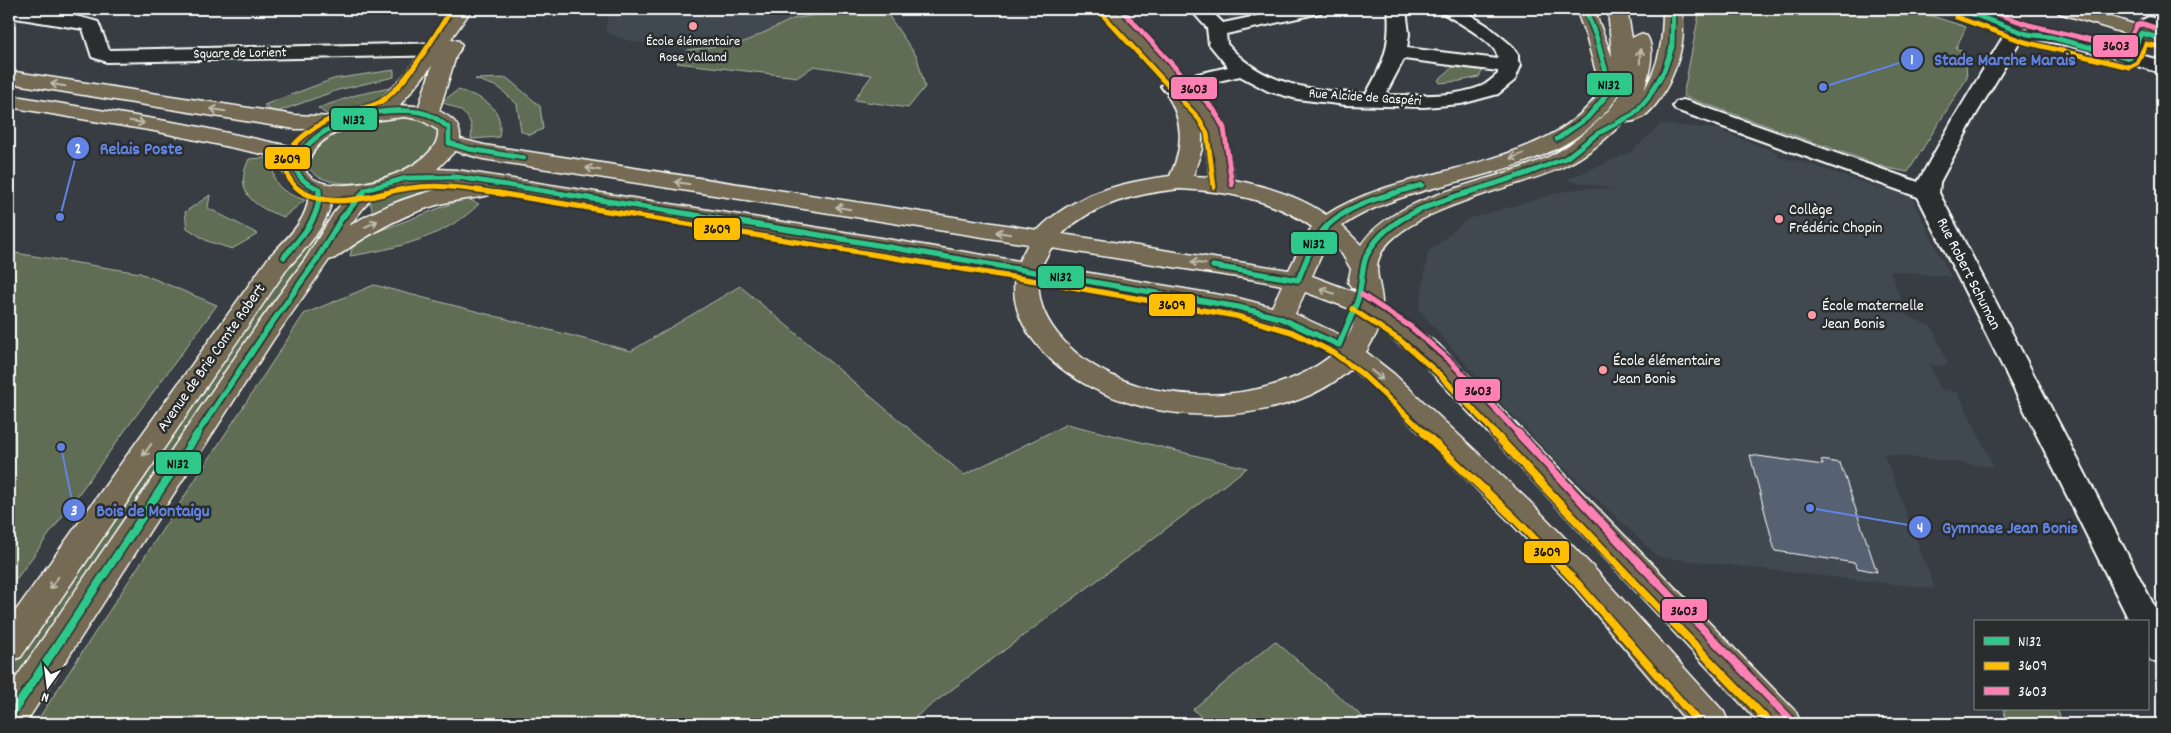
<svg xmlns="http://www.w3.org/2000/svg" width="2171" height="733" font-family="Dekko,sans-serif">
	<rect width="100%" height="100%" fill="#373d42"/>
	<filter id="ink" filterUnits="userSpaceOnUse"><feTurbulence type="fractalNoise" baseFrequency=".02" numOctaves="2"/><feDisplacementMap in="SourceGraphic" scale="10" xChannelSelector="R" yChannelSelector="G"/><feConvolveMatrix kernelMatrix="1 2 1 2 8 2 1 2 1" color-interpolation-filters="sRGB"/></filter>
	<g filter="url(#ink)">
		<path fill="#404850" d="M611,9H847L793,19L744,42L688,50L630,41L605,32L608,15Z
			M1218,9H1282L1230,20Z
			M1661,124L1724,130L1726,133L1777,152L1779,158L1800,161L1877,187L1899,191L1912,198L1951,277L1890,271L1908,316L1932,327L1948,364L1943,366L1930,365L1941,389L1958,392L1994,467L1884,454L1935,589L1658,557L1558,462L1481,382L1419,310L1428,252L1467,219L1565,191L1587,188L1620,190L1566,180L1631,152Z"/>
		<path fill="#616d54" stroke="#b0b6aa" d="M847,9H884L917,57L925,87L908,108L854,100L872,75L814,66L798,77L677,63L688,50L744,42L793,19Z
			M1700,9H1910L1966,27L1956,48L1965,53L1967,78L1908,172L1887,168L1683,96Z
			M1454,66L1483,70L1479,77L1460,81L1440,83L1438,80Z
			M394,70V77L338,90L274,113L264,105L333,79Z
			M507,78L540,106L543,129L530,135L521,131L517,104L498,87L475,79Z
			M390,88L384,101L368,104L330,117L318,108L356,95Z
			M458,90C483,97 505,107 499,137L471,139C475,115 460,109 441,102Z
			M406,115C414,117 426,119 432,123C458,146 405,172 388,178C377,181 365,182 354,183C320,185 285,166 326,138C351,121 378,119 406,115Z
			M277,157C266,183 283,193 305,200L284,217C254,207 233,193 249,159Z
			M423,182L438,192L373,215L370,200Z
			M210,195L208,208L258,234L232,249L207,241L187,228L185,212Z
			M466,198L479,204C446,237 395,249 350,256L355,236L379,231Z
			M334,220L9,704V669L318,221Z
			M9,252L140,273L217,305L9,589Z
			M374,285L631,351L740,286L964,475L1067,424L1247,468L906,724H35L304,314Z
			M1275,641L1371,724H1208L1193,709Z
			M2003,709H2057L2063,724H2008Z"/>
		<path fill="#566272" stroke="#fff" d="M1750,455L1823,465L1821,460L1840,463L1877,572L1857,568L1855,563L1775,551Z"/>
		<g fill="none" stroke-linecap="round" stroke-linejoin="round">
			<g stroke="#fff" stroke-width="4">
				<path id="minor" d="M9,9C38,9 69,13 98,22L109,50L450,43L457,45L460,49L457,53L450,55L107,62L92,57L83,29L9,17Z
					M1190,9H1209L1223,23L1290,9H1323L1320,13L1226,34L1227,44C1263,86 1313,91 1366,94C1384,63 1391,45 1388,9H1406L1409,34L1407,48L1498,59C1499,43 1455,21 1443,13L1440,9H1461L1488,26L1511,45L1518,55V61L1521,65L1515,80L1498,94L1461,104L1424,107L1346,105L1297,99L1268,91L1240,76L1171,92L1164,90L1161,86L1164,82L1228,67L1209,44L1207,28ZM1404,59L1498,71V74C1493,78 1488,83 1482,86C1453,98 1416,95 1385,95Z
					M2149,17L2156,19L2158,23L2150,34L2141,55L2162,61V73C2122,63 2060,36 2020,41L1974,118L1940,182L1939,193L2162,621V664L2150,660L2147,654V622H2130L1918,197L1676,110L1673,106L1676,102L1683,100L1690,102L1918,182L1954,118L2006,32C2044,23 2088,39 2124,50C2130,38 2135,21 2149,17Z"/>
			</g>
			<g stroke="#fff" stroke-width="3">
				<path id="major" d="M453,9H472L451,39L459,41L462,45L456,56L439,111C451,117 461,124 460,139L484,145L1038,230C1073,194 1122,182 1170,176C1183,148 1184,122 1167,95L1172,90L1100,9H1119L1217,114L1226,130L1234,180C1265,186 1300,196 1326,215C1404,163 1547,173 1601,90L1586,36L1576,9H1594L1612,57L1608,9H1627L1632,38L1640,34L1647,36C1656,50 1649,75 1644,90C1660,64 1663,39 1663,9H1682C1683,21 1684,35 1681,48C1677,71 1653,128 1624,121C1607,139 1586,156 1563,167C1518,188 1397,210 1379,258C1373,273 1383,288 1382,306L1438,344L1796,712L1801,724H1760L1418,358L1379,329L1366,352L1394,374L1531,503L1594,568L1724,712L1729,724H1689L1572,586L1509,521L1374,388L1351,369C1271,439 1106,427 1038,346C1021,326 1011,303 1015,277L796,238L492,190L489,195C474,199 459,199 444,203C404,213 368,234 335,258L329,260L273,340L25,724H9V688L255,328L306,258L333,214L346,198L332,197C329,225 305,249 287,269L21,657L9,662V620L269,257C285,240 311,218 308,192L292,185L283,172L286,159L154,131L9,107V95L190,125L294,147L312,129H295L9,83V71L295,115L336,117L373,108L407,72ZM432,66L419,106L400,105ZM1626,82C1618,102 1606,115 1589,129C1576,140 1563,150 1548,157C1493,183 1395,193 1361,245L1342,226C1428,167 1573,187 1626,82ZM405,117L421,120L438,130C442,172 327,204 306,172C311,128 370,120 405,117ZM1202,126L1204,130L1210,177L1193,176L1202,149ZM455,151L483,159L1028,244L1019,261L796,224L457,170L437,169ZM436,183L464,185C424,190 383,205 349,226L373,196L410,185ZM1179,189C1226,191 1273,199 1312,227L1305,237L1289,270L1062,234C1094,203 1136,194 1179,189ZM1328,240L1342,254L1351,269L1348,282L1352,288L1356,289L1357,293L1312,276ZM1051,248L1256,280L1282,285L1272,307L1238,298L1042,265ZM1039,281L1238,316L1271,324L1333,354C1264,412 1123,409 1062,339C1048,323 1037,304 1039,281ZM1305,292L1348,308L1356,313L1352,329L1347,338L1295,314Z
					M2056,9H2085L2162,33V45L2059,13Z"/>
			</g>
			<use href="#minor" fill="#2a2d2e" fill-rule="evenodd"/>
			<use href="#major" fill="#746b52" fill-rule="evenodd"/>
			<g stroke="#2a2d2e" stroke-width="8">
				<path id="bus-1-far2" d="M1959,9L2027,34L2050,37L2130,58L2141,33L2162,39
					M1557,139L1587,118L1611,90L1596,36L1585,9
					M319,194V189C311,185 302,182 298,173C293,165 299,155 304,149C331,119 380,106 419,112C431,114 439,120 449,128V143L469,149L524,158
					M362,194L365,190L406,178L457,177L563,194
					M1391,194L1422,185
					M1463,194L1528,173L1566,158L1597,134L1634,114L1648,98L1664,71L1672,47L1673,9"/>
			</g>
			<g stroke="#2a2d2e" stroke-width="9">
				<path id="bus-1-far1" d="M556,193L796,231L1238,307L1280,318L1339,345C1345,330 1353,314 1358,299C1362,286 1361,270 1366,257C1383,219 1430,204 1467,193
					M284,257C300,238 320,219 319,193
					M1213,266L1298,280C1304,267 1308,253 1316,240C1333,212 1366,201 1395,193
					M197,434L264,334L316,261L341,219L363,193"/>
			</g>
			<g stroke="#2a2d2e" stroke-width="11">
				<path id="bus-1" d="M9,718L198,433"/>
			</g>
			<g stroke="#2a2d2e" stroke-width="8">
				<path id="bus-2-far2" d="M1103,15L1199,119L1207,133L1214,187
					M1956,17L2025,42L2129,67L2137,63L2146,44L2160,47
					M306,194C295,188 288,181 286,168C282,142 327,119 347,112C361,107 374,108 386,98C413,75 432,39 452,9
					M382,194C426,181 460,187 505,194"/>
			</g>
			<g stroke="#2a2d2e" stroke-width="9">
				<path id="bus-2-far1" d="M304,193C329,206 360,200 386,193
					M497,193L1061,285L1236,316L1292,332L1334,353L1362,374L1426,434
					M1352,309L1401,341L1439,374L1496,434"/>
			</g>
			<g stroke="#2a2d2e" stroke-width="11">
				<path id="bus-2" d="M1424,433L1514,518L1577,583L1700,724
					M1494,433L1629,577L1771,724"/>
			</g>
			<g stroke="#2a2d2e" stroke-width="8">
				<path id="bus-3-far2" d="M1121,9L1214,110L1224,128L1232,185
					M1984,9L2029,25L2125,48L2137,25L2143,24L2162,30"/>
			</g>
			<g stroke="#2a2d2e" stroke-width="9">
				<path id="bus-3-far1" d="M1362,295L1411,327L1451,362L1519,434"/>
			</g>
			<g stroke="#2a2d2e" stroke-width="11">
				<path id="bus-3" d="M1518,433L1641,565L1789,718"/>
			</g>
			<use href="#bus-1-far2" stroke="#2dc88a" stroke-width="5"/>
			<use href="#bus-1-far1" stroke="#2dc88a" stroke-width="5.5"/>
			<use href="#bus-1" stroke="#2dc88a" stroke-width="8"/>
			<use href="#bus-2-far2" stroke="#ffbe00" stroke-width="5"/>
			<use href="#bus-2-far1" stroke="#ffbe00" stroke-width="5.5"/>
			<use href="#bus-2" stroke="#ffbe00" stroke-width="8"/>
			<use href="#bus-3-far2" stroke="#ff80b2" stroke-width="5"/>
			<use href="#bus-3-far1" stroke="#ff80b2" stroke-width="5.5"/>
			<use href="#bus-3" stroke="#ff80b2" stroke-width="8"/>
		</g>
		<defs><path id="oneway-shaft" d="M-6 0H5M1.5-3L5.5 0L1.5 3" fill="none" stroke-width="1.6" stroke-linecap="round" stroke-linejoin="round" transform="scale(1.25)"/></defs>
		<g stroke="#c0bcb1">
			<use href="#oneway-shaft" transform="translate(1640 56) rotate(-89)"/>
			<use href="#oneway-shaft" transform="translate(58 85) rotate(-171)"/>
			<use href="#oneway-shaft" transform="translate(218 110) rotate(-171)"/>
			<use href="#oneway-shaft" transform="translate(137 122) rotate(10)"/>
			<use href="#oneway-shaft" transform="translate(1517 156) rotate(160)"/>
			<use href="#oneway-shaft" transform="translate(593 169) rotate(-171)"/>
			<use href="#oneway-shaft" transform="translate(682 183) rotate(-171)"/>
			<use href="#oneway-shaft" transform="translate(843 208) rotate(-171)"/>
			<use href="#oneway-shaft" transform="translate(371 224) rotate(-27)"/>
			<use href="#oneway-shaft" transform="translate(1003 233) rotate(-171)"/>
			<use href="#oneway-shaft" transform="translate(1198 263) rotate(-171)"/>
			<use href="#oneway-shaft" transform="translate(1327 291) rotate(-159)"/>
			<use href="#oneway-shaft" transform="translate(1377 375) rotate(40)"/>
			<use href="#oneway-shaft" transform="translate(147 450) rotate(125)"/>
			<use href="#oneway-shaft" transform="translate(54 583) rotate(125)"/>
		</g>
	</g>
	<g fill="#ff9aa2" stroke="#2a2d2e" stroke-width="2">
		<circle cx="693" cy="26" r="5"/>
		<circle cx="1779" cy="219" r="5"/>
		<circle cx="1812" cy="315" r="5"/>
		<circle cx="1603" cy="370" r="5"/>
	</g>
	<g text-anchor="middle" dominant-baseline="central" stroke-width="5" stroke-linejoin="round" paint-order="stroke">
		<g font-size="14" fill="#fff" stroke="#2a2d2e">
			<text x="693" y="42">École élémentaire<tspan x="693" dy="16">Rose Valland</tspan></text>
		</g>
		<g font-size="14" fill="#fff" stroke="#2a2d2e">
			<text transform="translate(240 54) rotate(-1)">Square de Lorient</text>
			<text transform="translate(1365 98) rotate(4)">Rue Alcide de Gaspéri</text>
		</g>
		<g font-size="16" fill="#fff" stroke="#2a2d2e" text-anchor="start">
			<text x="1789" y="210">Collège<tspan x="1789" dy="18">Frédéric Chopin</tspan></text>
			<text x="1822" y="306">École maternelle<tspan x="1822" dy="18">Jean Bonis</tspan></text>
			<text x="1613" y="361">École élémentaire<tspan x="1613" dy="18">Jean Bonis</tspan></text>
		</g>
		<g font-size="16" fill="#fff" stroke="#2a2d2e">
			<text transform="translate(1968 274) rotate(63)">Rue Robert Schuman</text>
			<text transform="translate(212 358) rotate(-55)">Avenue de Brie Comte Robert</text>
		</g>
	</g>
	<path fill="none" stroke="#6183e4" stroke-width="2" d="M1823 87L1912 59M60 217L78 148M61 447L74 510M1810 508L1920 527"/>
	<g fill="#6183e4" stroke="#2a2d2e" stroke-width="2">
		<circle cx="1823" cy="87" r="5"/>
		<circle cx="60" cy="217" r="5"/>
		<circle cx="61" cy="447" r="5"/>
		<circle cx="1810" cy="508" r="5"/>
		<circle cx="1912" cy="59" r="12"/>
		<circle cx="78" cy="148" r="12"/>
		<circle cx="74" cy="510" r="12"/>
		<circle cx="1920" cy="527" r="12"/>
	</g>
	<g font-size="15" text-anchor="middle" font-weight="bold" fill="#fff">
		<text x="1912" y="64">1</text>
		<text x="78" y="153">2</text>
		<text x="74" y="515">3</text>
		<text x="1920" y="532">4</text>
	</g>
	<g font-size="18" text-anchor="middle" font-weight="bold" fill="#6183e4" stroke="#2a2d2e" stroke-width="5" stroke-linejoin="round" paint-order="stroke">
		<text x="2005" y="65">Stade Marche Marais</text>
		<text x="141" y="154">Relais Poste</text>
		<text x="153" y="516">Bois de Montaigu</text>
		<text x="2010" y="533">Gymnase Jean Bonis</text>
	</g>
	<g stroke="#2a2d2e" stroke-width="2">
		<rect x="2092" y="34" width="47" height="24" rx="5" fill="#ff80b2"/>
		<rect x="1586" y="72" width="47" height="24" rx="5" fill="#2dc88a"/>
		<rect x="1170" y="76" width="48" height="24" rx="5" fill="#ff80b2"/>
		<rect x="330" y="107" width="48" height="24" rx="5" fill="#2dc88a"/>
		<rect x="264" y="146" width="47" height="24" rx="5" fill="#ffbe00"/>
		<rect x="693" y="217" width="48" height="24" rx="5" fill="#ffbe00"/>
		<rect x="1290" y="231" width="48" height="24" rx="5" fill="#2dc88a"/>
		<rect x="1037" y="265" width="48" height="24" rx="5" fill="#2dc88a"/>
		<rect x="1148" y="293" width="48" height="24" rx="5" fill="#ffbe00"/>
		<rect x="1454" y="378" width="47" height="24" rx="5" fill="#ff80b2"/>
		<rect x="155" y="451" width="47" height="24" rx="5" fill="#2dc88a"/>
		<rect x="1523" y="540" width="47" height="24" rx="5" fill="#ffbe00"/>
		<rect x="1661" y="598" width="47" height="24" rx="5" fill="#ff80b2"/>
	</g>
	<g font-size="14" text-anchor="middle" font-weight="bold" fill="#111">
		<text x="2116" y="50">3603</text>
		<text x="1609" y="89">N132</text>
		<text x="1194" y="93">3603</text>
		<text x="354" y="124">N132</text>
		<text x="287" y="163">3609</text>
		<text x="717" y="233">3609</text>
		<text x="1314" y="248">N132</text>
		<text x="1061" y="281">N132</text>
		<text x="1172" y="309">3609</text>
		<text x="1478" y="395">3603</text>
		<text x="178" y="468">N132</text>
		<text x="1547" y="556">3609</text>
		<text x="1684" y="615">3603</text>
	</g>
	<rect width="2171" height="733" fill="none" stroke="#2a2d2e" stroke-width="30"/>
	<rect x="15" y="15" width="2141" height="703" fill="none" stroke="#fff" stroke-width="2" filter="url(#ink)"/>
	<rect x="1974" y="620" width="175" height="90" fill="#2a2d2e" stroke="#7f8182"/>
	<rect x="1984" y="637" width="25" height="8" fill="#2dc88a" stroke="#7f8182"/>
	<text x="2018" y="646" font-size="15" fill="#ffffff">N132</text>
	<rect x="1984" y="662" width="25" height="8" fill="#ffbe00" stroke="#7f8182"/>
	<text x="2018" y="670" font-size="15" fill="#ffffff">3609</text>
	<rect x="1984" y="687" width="25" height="8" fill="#ff80b2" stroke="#7f8182"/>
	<text x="2018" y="696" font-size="15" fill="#ffffff">3603</text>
	<g transform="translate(48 686) rotate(194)" stroke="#2a2d2e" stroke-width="4" paint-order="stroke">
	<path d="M0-4L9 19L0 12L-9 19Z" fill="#ffffff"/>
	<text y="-8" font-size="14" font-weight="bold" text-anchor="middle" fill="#ffffff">N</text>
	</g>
</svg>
